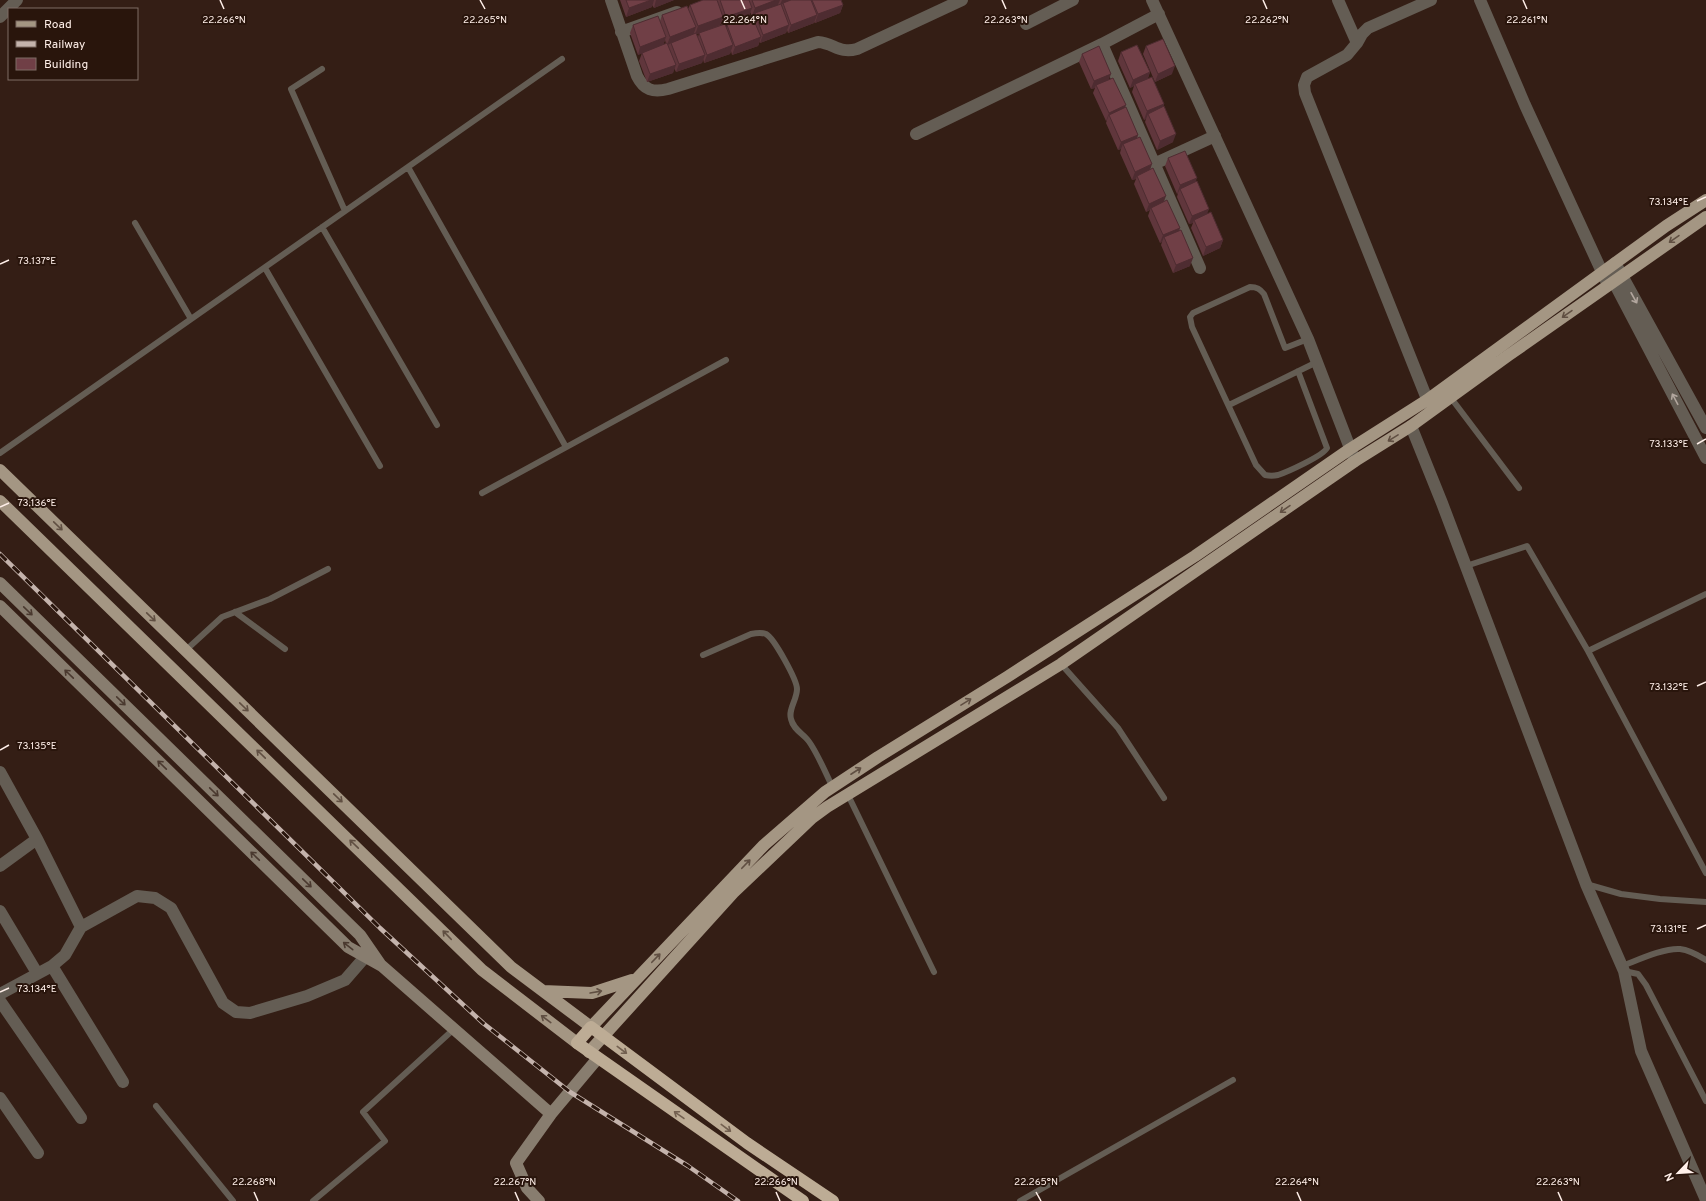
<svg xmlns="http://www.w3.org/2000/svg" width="1706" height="1201" font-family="Overpass,sans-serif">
	<rect width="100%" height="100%" fill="#341e15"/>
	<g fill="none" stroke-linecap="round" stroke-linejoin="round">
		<path stroke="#645d54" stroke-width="6" d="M322,69L291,89L345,211
			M408,167L566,447
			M135,223L191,319
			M322,227L437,425
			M265,268L380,466
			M1298,371L1327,448C1323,456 1287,472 1278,475C1273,476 1270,476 1265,475L1256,465L1192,327L1190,317L1193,313L1250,287C1257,287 1260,289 1264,294L1285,348L1308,339
			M1451,398L1519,488
			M1229,405L1317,362
			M0,453L562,59
			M482,493L726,360
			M1466,566L1527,546L1588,651L1706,873
			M235,612L285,649
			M186,650L222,617L270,599L328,569
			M1588,651L1706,594
			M703,655L751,634C756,633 761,632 766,634C774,638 797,680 797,689C797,700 788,709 791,719C793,728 800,732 806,738C815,747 826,774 832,786
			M1061,664L1118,728L1164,798
			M848,795L934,972
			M1586,884L1621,894L1660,899L1706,902
			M1622,966C1638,960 1663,948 1680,949C1689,950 1698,955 1706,960
			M1624,971L1638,974L1646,985L1706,1101
			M156,1106L233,1201
			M313,1201L385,1141L363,1112L454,1029
			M1020,1201L1233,1080"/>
		<path stroke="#645d54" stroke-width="12" d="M611,0L637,76C644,90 653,93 668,89L818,42C834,43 839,54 857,49L962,0
			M1152,0L1308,339L1355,461
			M1338,0L1357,43L1362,34L1368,28L1431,0
			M1480,0L1525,105L1608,285
			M0,17L17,0
			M1026,24L1073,0
			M621,32L677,12
			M1357,43L1347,55L1307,77L1304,85L1305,93L1431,409
			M1102,44L1200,268
			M916,134L1102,44L1159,14
			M1154,164L1215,136
			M1615,263L1706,428
			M1609,273L1706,458
			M1411,426L1442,503L1586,884L1624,971L1641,1051L1706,1200
			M0,772L37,839
			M0,866L37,839L81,927
			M0,911L37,973
			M52,966L123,1082
			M0,994L52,966L65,955L81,927L137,896L155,898L171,908L223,1003L236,1012L250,1013L307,996L345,980L365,957
			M0,1001L81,1118
			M0,1098L38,1153"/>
		<path stroke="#887d6f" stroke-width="12" d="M0,583L360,935L380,964
			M0,606L348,947L382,966L551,1114
			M539,1201L527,1188L516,1163L551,1114L598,1058"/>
		<path stroke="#a49683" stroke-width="12" d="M0,470L511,967L591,1027L764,845L825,792L878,757L1007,677L1195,556L1350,449L1427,400L1666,226L1706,200
			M0,501L482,970L577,1043
			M543,991L592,993L632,980
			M589,1052L733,893L812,818L827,807L1061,664L1355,461L1411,426L1509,355L1706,217"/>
		<path stroke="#bdac95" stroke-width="12" d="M803,1201L577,1043L591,1027L747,1143L833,1201"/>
		<g stroke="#c4b3ac" stroke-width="4.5">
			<path id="rail" d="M0,554L380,928L483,1023L570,1092L688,1166L738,1201"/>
		</g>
		<use href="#rail" stroke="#29150c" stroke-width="3" stroke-dasharray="9" stroke-linecap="butt"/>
	</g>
	<path fill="#60363c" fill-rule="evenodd" d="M620,0H674L654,8L652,5V7L626,17Z
		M703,0H841L843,5L840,13L815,23L814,22V23L788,33L787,30L786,33L760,43V41L758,46L732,55L731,51L730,54L704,63L703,59L702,63L676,72L674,68L673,73L647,82L639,61L642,53L638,55L630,33L633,25L660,21L662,15L688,9L690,5ZM750,12L752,16L727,25L726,28L725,25L749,16ZM722,21L723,24L699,33L698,37L697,34L720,25ZM665,40L666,44L663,45Z
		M1146,46L1172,74L1155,82L1143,54Z
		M1121,52L1150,72L1148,78L1164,104L1163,107L1173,142L1157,150L1145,122L1146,119L1144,120L1132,92L1134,86L1130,88L1118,61Z
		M1082,54L1109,80L1125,108L1138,135L1137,138L1164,202L1180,228L1179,231L1190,266L1173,273L1161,245L1162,242L1160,243L1148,216L1150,210L1146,212L1134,184L1136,179L1132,180L1120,153L1121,149L1118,150L1106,123L1107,120L1106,121L1093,93L1095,88L1091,89L1079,62Z
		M1168,158L1196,181L1207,214L1223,240L1220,248L1203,256L1191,228L1193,223L1189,224L1177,197L1178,193L1177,194L1165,166Z"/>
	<path fill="#4e2c31" d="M651,0H654L652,7L626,17L629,8Z
		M656,0H674L654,8Z
		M776,0H780L777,7L755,13V15L752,16L755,8Z
		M782,0H794L783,3V4L780,5Z
		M843,5L840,13L815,23L818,14Z
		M752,8L749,16L723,25L726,17Z
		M817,15L814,23L788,33L791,25Z
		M723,17L720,25L695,35L698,26Z
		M789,25L786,33L760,43L763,35Z
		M696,27L693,36L671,43L670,44L667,45L670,37Z
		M666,37L663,46L638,55L640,47Z
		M761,37L758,46L732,55L735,47Z
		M733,45L730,54L704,63L707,55Z
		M705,55L702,63L676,72L679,64Z
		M676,65L673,73L647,82L650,74Z
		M1175,66L1172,74L1155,82L1158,74Z
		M1150,72L1147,81L1135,84L1134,86L1130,88L1133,80Z
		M1111,74L1108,82L1096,85L1095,88L1091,89L1094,81Z
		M1164,104L1161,112L1148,114L1146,119L1144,120L1147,111Z
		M1126,105L1123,113L1109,115L1107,120L1106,121L1109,113Z
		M1176,134L1173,142L1157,150L1160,141Z
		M1138,135L1135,143L1123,144L1121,149L1118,150L1121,142Z
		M1152,164L1149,173L1137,176L1136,179L1132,180L1135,172Z
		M1197,178L1194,186L1180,189L1178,193L1177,194L1180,185Z
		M1166,196L1163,204L1151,208L1150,210L1146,212L1149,204Z
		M1209,209L1206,217L1194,220L1193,223L1189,224L1192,216Z
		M1180,228L1177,236L1164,237L1162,242L1160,243L1163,235Z
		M1223,240L1220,248L1203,256L1206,247Z
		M1193,258L1190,266L1173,273L1176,265Z"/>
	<path fill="#703f46" stroke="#4e2c31" d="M626,0H651L629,8Z
		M703,0H717L723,17L698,26L690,5Z
		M720,0H749L752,8L726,17Z
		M752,0H776L755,8Z
		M791,0H811L817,15L791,25L783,3Z
		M812,0H841L843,5L818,14Z
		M781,4L789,25L763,35L755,13Z
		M687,6L696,27L670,37L662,15Z
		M658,16L666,37L640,47L633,25Z
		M752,16L761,37L735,47L727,25Z
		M725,24L733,45L707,55L699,33Z
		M696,33L705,55L679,64L671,43Z
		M1163,39L1175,66L1158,74L1146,46Z
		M667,43L676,65L650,74L642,53Z
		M1137,45L1150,72L1133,80L1121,52Z
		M1099,46L1111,74L1094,81L1082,54Z
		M1152,77L1164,104L1147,111L1135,84Z
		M1113,78L1126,105L1109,113L1096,85Z
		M1164,106L1176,134L1160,141L1148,114Z
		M1126,107L1138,135L1121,142L1109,115Z
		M1140,137L1152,164L1135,172L1123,144Z
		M1185,151L1197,178L1180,185L1168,158Z
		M1153,168L1166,196L1149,204L1137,176Z
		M1197,181L1209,209L1192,216L1180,189Z
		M1167,200L1180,228L1163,235L1151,208Z
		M1211,212L1223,240L1206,247L1194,220Z
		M1181,230L1193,258L1176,265L1164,237Z"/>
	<defs><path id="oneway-shaft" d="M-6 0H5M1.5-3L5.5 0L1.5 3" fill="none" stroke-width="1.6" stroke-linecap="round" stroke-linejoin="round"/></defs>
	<g stroke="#604f42">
		<use href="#oneway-shaft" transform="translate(1674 239) rotate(145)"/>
		<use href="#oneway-shaft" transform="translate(1567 314) rotate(145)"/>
		<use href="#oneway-shaft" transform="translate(1393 438) rotate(148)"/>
		<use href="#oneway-shaft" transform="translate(1285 509) rotate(145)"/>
		<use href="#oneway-shaft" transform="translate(58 526) rotate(44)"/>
		<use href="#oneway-shaft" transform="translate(151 617) rotate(44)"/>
		<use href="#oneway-shaft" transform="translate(966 702) rotate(-32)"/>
		<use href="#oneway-shaft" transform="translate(244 707) rotate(44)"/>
		<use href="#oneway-shaft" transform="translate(261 754) rotate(-136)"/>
		<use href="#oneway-shaft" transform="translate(856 771) rotate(-33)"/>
		<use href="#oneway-shaft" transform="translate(338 798) rotate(44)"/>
		<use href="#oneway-shaft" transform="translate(354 844) rotate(-136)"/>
		<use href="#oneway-shaft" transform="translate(746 864) rotate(-46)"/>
		<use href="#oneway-shaft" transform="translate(447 935) rotate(-134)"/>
		<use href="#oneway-shaft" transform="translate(656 958) rotate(-46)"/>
		<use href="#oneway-shaft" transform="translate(596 992) rotate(-10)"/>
		<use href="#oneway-shaft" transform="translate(546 1019) rotate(-143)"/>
	</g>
	<g stroke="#b2a69e">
		<use href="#oneway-shaft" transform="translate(1634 298) rotate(61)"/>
		<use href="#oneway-shaft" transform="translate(1675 399) rotate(-118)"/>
	</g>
	<g stroke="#4a392f">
		<use href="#oneway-shaft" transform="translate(28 611) rotate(44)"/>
		<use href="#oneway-shaft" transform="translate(69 674) rotate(-136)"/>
		<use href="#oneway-shaft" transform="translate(121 701) rotate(44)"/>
		<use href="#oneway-shaft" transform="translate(162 765) rotate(-136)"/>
		<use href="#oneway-shaft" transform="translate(214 792) rotate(44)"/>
		<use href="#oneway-shaft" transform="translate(255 856) rotate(-136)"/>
		<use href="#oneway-shaft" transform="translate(307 883) rotate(44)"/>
		<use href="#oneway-shaft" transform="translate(348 946) rotate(-142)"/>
	</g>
	<g stroke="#736050">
		<use href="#oneway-shaft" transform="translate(622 1050) rotate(37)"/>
		<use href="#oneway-shaft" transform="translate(679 1115) rotate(-145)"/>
		<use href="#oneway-shaft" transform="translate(726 1128) rotate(37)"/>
	</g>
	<path fill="none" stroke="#ffefe9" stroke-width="1.5" d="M220,0L224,9M480,0L485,9M741,0L745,9M1002,0L1006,9M1263,0L1267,9M1523,0L1527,9M1697,201L1706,197M0,264L9,260M1697,444L1706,439M0,507L9,503M1697,686L1706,682M0,750L9,745M1697,929L1706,925M0,992L9,988M254,1192L258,1201M515,1192L519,1201M776,1192L780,1201M1036,1192L1041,1201M1297,1192L1301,1201M1558,1192L1562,1201"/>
	<g font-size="10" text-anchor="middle" fill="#ffefe9" stroke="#29150c" stroke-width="4" stroke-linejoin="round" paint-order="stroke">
		<text x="224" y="23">22.266°N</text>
		<text x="485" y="23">22.265°N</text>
		<text x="745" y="23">22.264°N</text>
		<text x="1006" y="23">22.263°N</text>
		<text x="1267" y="23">22.262°N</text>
		<text x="1527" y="23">22.261°N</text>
		<text x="1669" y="205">73.134°E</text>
		<text x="37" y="264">73.137°E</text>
		<text x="1669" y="447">73.133°E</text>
		<text x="37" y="506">73.136°E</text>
		<text x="1669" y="690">73.132°E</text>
		<text x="37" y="749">73.135°E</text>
		<text x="1669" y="932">73.131°E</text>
		<text x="37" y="992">73.134°E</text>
		<text x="254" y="1185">22.268°N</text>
		<text x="515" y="1185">22.267°N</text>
		<text x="776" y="1185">22.266°N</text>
		<text x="1036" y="1185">22.265°N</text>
		<text x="1297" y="1185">22.264°N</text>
		<text x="1558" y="1185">22.263°N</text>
	</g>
	<rect x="8" y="8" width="130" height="72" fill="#29150c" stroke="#7f6c64"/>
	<rect x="16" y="21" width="20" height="6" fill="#a49683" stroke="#7f6c64"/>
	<text x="44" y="28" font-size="12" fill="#ffefe9">Road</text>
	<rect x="16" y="41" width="20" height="6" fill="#c4b3ac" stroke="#7f6c64"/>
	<text x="44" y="48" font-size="12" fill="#ffefe9">Railway</text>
	<rect x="16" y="58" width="20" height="12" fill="#703f46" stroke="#7f6c64"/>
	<text x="44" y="68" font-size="12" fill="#ffefe9">Building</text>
	<g transform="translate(1678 1173) rotate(245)" stroke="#29150c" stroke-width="3" paint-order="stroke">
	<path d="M0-3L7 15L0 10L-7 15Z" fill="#ffefe9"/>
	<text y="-6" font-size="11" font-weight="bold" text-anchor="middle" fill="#ffefe9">N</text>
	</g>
</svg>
